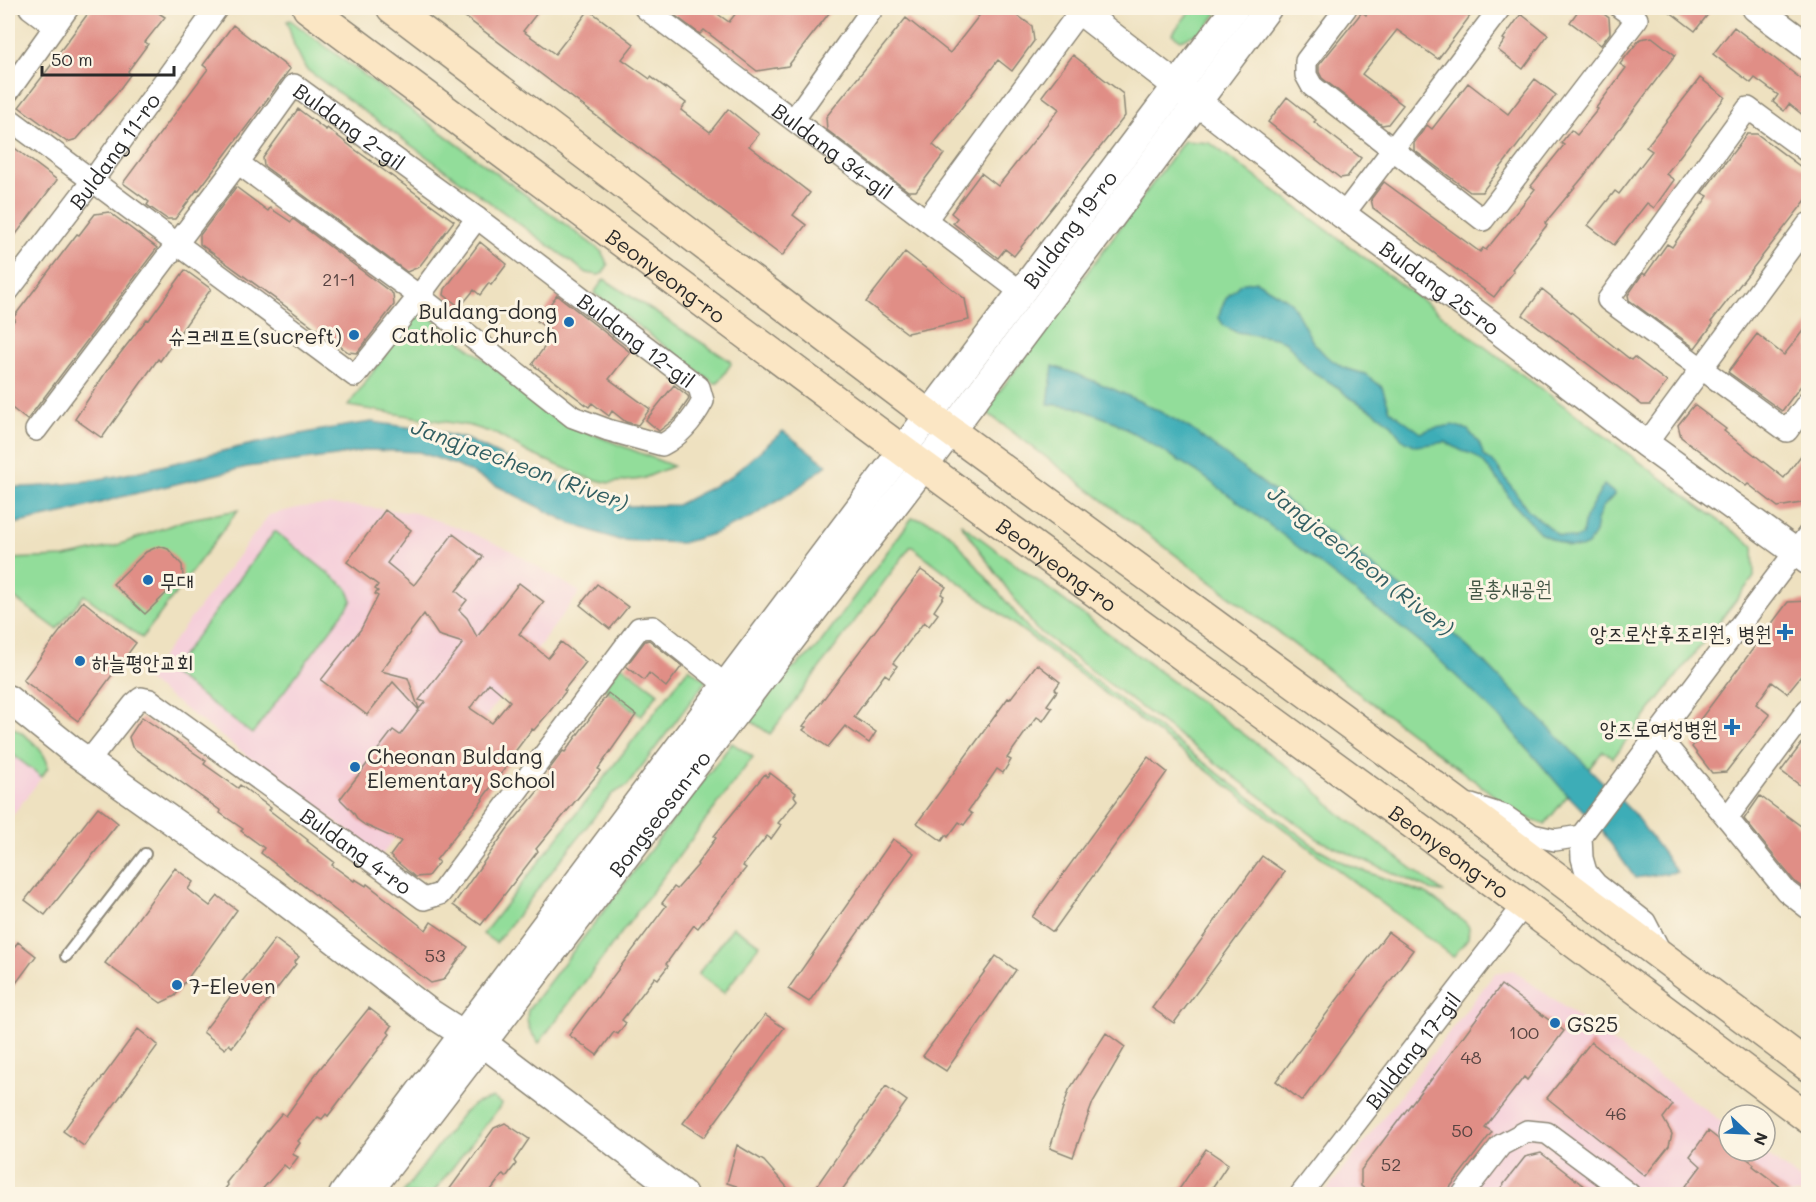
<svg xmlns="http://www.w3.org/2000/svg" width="1816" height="1202" font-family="Mali,'Poor Story',sans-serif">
	<rect width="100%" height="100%" fill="#fcf5e5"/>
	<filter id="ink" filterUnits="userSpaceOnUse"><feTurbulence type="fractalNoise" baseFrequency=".0167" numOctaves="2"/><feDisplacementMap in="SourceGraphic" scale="12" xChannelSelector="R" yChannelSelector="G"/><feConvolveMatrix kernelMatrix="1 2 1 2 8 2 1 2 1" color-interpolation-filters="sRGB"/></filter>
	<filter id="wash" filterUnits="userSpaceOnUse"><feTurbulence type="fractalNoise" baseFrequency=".008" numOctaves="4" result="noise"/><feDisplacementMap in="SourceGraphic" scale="24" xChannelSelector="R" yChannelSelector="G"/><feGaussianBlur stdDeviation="1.35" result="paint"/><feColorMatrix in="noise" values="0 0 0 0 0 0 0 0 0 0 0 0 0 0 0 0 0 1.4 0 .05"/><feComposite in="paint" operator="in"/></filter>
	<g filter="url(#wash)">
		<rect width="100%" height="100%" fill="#eee1c0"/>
		<path fill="#f5cfda" d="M330,505L357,506L415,513L462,529L510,550L580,592L381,856L145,679L269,515L301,507Z
			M8,751L42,777L8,821Z
			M1513,970L1729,1127V1151H1761L1808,1185V1194H1324L1495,973Z"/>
		<path fill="#92dd9a" stroke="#5e8462" stroke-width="1.5" d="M1192,8H1221L1204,31L1181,40L1172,34Z
			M290,20L601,251L608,265L603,273L599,275L587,273L306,69L294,45L287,21Z
			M1184,141L1210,143L1753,546L1754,577L1613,758L1603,751L1545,824L1521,816L985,411Z
			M604,279L730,361L731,364L718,383H714L594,293Z
			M419,315L428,316L567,424L673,466L642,479L609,483L585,477L529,453L496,434L471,426L348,406L411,319Z
			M238,510L142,638L84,595L57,629L10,595L8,598V559L65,557L115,546L185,520Z
			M912,518C929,518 942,528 954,538L1031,632L1317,848L1346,864L1428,895L1465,922L1469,927L1468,938L1453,957L911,546L770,734L751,721L780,679L816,649Z
			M960,523L1308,782L1336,811L1443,892L1433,891L1319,840L1036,629Z
			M275,531L347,588L352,601L252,734L170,672Z
			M621,665L658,693L641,716L604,688Z
			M689,668L706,681L627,786L612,794L496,943L483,934Z
			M8,726C22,730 47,751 48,767L42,777L8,751Z
			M732,743L753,757L539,1043C530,1032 525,1024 528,1010Z
			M733,927L760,944L724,993L698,974Z
			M493,1098L502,1104L432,1194H402L463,1113L476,1103Z"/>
		<path fill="#3dadb7" stroke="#346c71" stroke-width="1.5" d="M1256,281L1291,302L1313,342L1326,356L1344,368L1365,374L1382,387L1390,410L1421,433L1430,429L1453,425L1468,430L1479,443L1484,456L1496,465L1528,510L1558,535L1575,539L1582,535L1585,518L1604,485L1615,494L1602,508L1597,520L1595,533L1588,545L1581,548L1569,547L1541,534L1511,501L1504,488L1483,462L1472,454L1462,451L1446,442L1416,446L1402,439L1390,423L1373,411L1347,396L1339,388L1308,369L1286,342L1275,338L1236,332L1224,326L1219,318L1221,308L1227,297L1240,284Z
			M1053,366C1101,382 1147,403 1191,429L1411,595L1491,669L1634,814L1677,872L1635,878L1599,827L1562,789L1505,723L1428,649L1280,533L1196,471L1115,422L1075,407L1048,404Z
			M372,422L428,430L466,439L551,479L629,506L677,505L729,478L783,431L827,465L795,490L752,517L716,533L682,543L619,540L572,524L456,465L419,452L368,450L336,456L247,467L121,497L66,513L8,525V487C77,488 143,471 210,454C264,441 318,429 372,422Z"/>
		<g id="blocks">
			<path fill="#e08e86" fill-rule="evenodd" d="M92,8H151L165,17L145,42L148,44L128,71L130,75L116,94L77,139L67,142L19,107L59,55L58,54Z
				M470,8H541L523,31L555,54L589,10L634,44L622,59L650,79L651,77L686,103L681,110L710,132L728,109L759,134L749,146L810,193L793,215L806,225L782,256L464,16Z
				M665,8H709L729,22L740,8H833L788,66L757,71L704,30L700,34Z
				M985,8H1007L1032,26L1034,41L1012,71L998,60L933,145L944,154L916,191H908L827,130L826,117L906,18L950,53Z
				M1372,8H1476L1438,59L1397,30L1362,74L1403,105L1388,124L1382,125L1322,78L1319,72V65L1362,12L1366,15Z
				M1580,8H1596L1609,18L1610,33L1601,45L1570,22Z
				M1665,8H1713L1695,31Z
				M1521,14L1548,35L1523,69L1498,50L1505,40L1503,39Z
				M233,25L290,69L198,191L197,190L175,219H167L147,205L149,202L123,183L208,69L203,65Z
				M1734,27L1809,85V120L1789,104L1784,111L1773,102L1778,95L1755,78L1751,83L1713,54Z
				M1652,37L1675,55L1584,176L1545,223L1547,225L1512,269L1514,271L1494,297L1373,208L1371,199L1384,182L1480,252L1483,248L1486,250L1535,189L1531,186L1564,145L1561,143L1571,130L1577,135L1598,109L1596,108L1626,68L1620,64L1640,39Z
				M1073,55L1123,94L1125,116L1014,256L1005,249L998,258L953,223L957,218L951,213L981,173L998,186L1059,109L1042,96Z
				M1700,78L1725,97L1666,174L1674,180L1654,208L1647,203L1614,245L1588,225L1615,191L1619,194L1652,151L1646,147Z
				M1535,79L1556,95L1482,192H1470L1414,150V143L1427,125L1432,129L1468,83L1508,114Z
				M1287,97L1316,120L1314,122L1361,158L1347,177L1340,178L1268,122Z
				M298,109L326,130L327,128L357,151L454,221L419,267L407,272L264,166L263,158Z
				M1747,134H1757L1809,173V196L1711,322L1713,324L1695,348L1629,300L1628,295L1643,273L1645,275L1667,244L1672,247L1708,196L1702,193Z
				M8,143L57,180L8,245Z
				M236,187L268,211L270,208L291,222L293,219L393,294L394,305L357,353L348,352L200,244V235Z
				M109,212L157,248L27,420L8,405V329L15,319L13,318L77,234L79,235L95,214Z
				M480,242L507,264L491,285L489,283L480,295L474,290L460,307L444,295L445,289Z
				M905,252L965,299L969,320L907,333L866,302Z
				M185,270L211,289L160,361L158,359L102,438L75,419L108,369L147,319L149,320Z
				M1542,289L1631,360L1634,357L1667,382L1650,405H1642L1523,315Z
				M557,295L630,352L609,379L650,409L638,425L626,422L612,411L609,416L592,403L589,407L532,364L554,334L537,321Z
				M1809,323V375L1782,411L1728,372L1757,334L1784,355Z
				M674,385L688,396L689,399L676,418L659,431L646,420Z
				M1694,405L1726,429L1724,431L1784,478L1809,445V492L1801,503L1778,507L1748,484L1746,486L1681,437L1678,425Z
				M385,510L411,530L387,563L414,585L453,534L483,557L456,591L467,600L459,610L467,618L477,637L519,583L544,602L519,634L548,658L561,642L586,662L564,690L566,691L546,716L534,730L532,729L514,753L516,754L482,799L483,800L436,860L439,862L428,876L415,877L390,856L401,841L365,825L358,820L353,812L340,799L393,730L400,735L419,710L393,682L367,715L321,680L361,629L378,596L375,594L378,591L375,589L378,585L347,562ZM424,614L438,635L463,643L419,700L425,702L419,709L408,678L381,671ZM489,683L510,701L492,723L470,708Z
				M159,546L168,549L182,565L183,577L145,614L113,584L146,552Z
				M921,570L946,587L941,594L944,596L934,611L938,614L929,626L924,622L893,663L897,666L889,677L885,674L854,717L876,732L869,743L845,726L828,747L803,730L806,727L803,726Z
				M597,584L628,607L610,629L580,605Z
				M83,601L136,643L78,721L23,680Z
				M1809,601V666L1787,693L1772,682L1756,704L1770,715L1726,772L1712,773L1692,747L1701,735L1693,729L1788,602Z
				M649,640L682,666L666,687L649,673L644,680L626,666L645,641Z
				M1037,664L1060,682L1055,689L1057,691L1047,705L1052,708L1043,721L1037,717L1027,730L1007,758L1011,760L1003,773L997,769L968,811L972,814L964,825L959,822L948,837L946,835L942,841L917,823L1008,698L1010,699Z
				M608,693L636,715L598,769L600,771L536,849L538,851L481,925L453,905L510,825L552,774L548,771L563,751L565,752Z
				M142,717L206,761L204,764L238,788L240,785L271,808L269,810L308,840L307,841L334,862L332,865L354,881L355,879L366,886L367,884L426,930L431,922L468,947L443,980L431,983L400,960L261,853L264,848L241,831L243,829L220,813L221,811L132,747L129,737Z
				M1809,734V792L1781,771Z
				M1148,757L1167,772L1053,932L1032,917Z
				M770,773L796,793L794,796L797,800L778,823L781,825L771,839L767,836L743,866L746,868L698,928L694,925L666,964L668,966L658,979L655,977L622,1020L626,1023L618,1034L614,1032L597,1055L569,1035L666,906L662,903L674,887L677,889L698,865L697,864L716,838L714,836L765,774L767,777Z
				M1760,796L1809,832V892L1795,882L1744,819Z
				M98,807L118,823L45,915L25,900Z
				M893,839L914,853L809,1002L788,989Z
				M1262,856L1285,872L1174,1023L1152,1008Z
				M175,868L193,882L188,889L210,906L218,896L237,910L175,996L161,1003L105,963Z
				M1388,932L1413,950L1302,1101L1276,1081Z
				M275,939L299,957L294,963L296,964L232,1047L229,1044L225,1049L203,1032Z
				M18,942L36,956L8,994V955Z
				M996,956L1016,970L946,1071L923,1056Z
				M1501,985L1564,1031L1527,1080L1524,1077L1485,1127L1492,1132L1445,1194H1372L1361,1186V1170L1427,1083L1428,1084Z
				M369,1008L392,1026L388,1032L390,1034L328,1116L326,1114L322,1119L318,1117L298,1141L300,1143L292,1154L298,1157L289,1169L284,1165L258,1194H221L228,1185L226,1183L265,1133L282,1113L286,1116L318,1071Z
				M765,1015L784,1028L704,1137L683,1123Z
				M138,1029L158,1045L84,1146L63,1131Z
				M1106,1033L1125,1047L1093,1102L1073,1157L1050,1148L1069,1090Z
				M1591,1042L1673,1105L1663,1118L1672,1134L1669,1146L1645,1176L1547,1098Z
				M886,1086L907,1101L839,1194H811Z
				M505,1123L529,1139L514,1161L516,1164L506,1177L503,1174L488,1194H446L494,1128Z
				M1708,1131L1721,1141L1722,1140L1729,1145V1151H1737L1754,1164L1753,1166L1790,1194H1680L1701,1166L1690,1156Z
				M737,1145L764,1161L793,1194H745L736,1186L727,1183Z
				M1206,1149L1228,1164L1208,1194H1176Z
				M1541,1153L1594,1194H1496L1525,1157Z"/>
		</g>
	</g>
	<g filter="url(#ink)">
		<use href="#blocks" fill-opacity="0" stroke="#8c8676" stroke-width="1.5"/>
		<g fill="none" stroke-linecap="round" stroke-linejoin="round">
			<g stroke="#8c8676" stroke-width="14">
				<path id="service" d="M66,956L145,854"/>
			</g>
			<g stroke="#8c8676" stroke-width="24">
				<g id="minor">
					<path d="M30,8L54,26"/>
					<path id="s1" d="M645,8L1021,292"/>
					<path d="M1346,8L1306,61V75L1312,86L1483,220L1637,19L1621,8"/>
					<path d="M8,92L68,8"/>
					<path d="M8,118L355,376L419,296L477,218"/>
					<path d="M794,119L873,8"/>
					<path d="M1808,152L1748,108L1608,300L1787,431L1808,402"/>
					<path d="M1343,215L1500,8"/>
					<path d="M926,220L1080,11"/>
					<path id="s2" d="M8,291L93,180L217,8"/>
					<path id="s3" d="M36,430L238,163L294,85L477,218L699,387L703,401C693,420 681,435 662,445L608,430L573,417L419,296L238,163"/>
					<path d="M1646,444L1808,224"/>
					<path d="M1808,709L1727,818L1786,891L1808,908"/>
					<path d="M1657,735L1727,818"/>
					<path id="s4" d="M88,762L134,704L141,698L150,700L424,899L440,894L639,628L653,627L738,695"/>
					<path d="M1471,805L1505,816L1532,835L1555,840L1581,836"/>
					<path d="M1660,951L1645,922L1596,884L1586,872L1582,858L1581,836L1808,535"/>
					<path id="s5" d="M1301,1194L1524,905"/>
					<path d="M1463,1194L1501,1145L1527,1131L1547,1133L1629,1194"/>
				</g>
			</g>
			<g stroke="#8c8676" stroke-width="30">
				<g id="tertiary">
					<path id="s6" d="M1076,8L1343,215L1493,326L1646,444L1808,561"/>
					<path d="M1756,8L1808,47"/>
					<path d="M8,699L73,751L271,891L429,1012L463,1034L483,1043L683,1194"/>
					<path id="s7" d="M343,1194L1235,8"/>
					<path id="s8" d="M367,1194L951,431L1268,8"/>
				</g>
			</g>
			<g stroke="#8c8676" stroke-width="33">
				<g id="secondary">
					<path id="s9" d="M308,8L903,451L1524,905L1808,1118"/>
					<path d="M392,8L930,416L1452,799L1808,1066"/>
				</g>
			</g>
			<use href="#service" stroke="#fff" stroke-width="10"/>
			<use href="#minor" stroke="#fff" stroke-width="21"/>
			<use href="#tertiary" stroke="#fff" stroke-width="27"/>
			<use href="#secondary" stroke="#fbe6c4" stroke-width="30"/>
		</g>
	</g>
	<g fill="#1f6fb2" stroke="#fcf5e5" stroke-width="2">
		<circle cx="569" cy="322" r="6"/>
		<circle cx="354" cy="335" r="6"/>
		<circle cx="148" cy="580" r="6"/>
		<path d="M1782 623h6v6h6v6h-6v6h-6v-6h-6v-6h6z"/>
		<circle cx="80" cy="661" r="6"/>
		<path d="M1729 718h6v6h6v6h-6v6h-6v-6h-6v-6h6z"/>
		<circle cx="355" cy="767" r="6"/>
		<circle cx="177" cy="985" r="6"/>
		<circle cx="1555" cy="1023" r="6"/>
	</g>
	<g text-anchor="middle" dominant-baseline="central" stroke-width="6" stroke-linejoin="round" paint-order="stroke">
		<g font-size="18" fill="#584442">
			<text x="339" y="279">21-1</text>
			<text x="435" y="955">53</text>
			<text x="1524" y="1032">100</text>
			<text x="1471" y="1057">48</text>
			<text x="1616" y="1113">46</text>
			<text x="1462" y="1130">50</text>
			<text x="1391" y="1164">52</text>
		</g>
		<g font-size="21" fill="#2b2b2b" stroke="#fcf5e5">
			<text stroke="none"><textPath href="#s3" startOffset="500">Buldang 2-gil</textPath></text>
			<text stroke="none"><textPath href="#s1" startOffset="236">Buldang 34-gil</textPath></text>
			<text stroke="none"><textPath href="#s2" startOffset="176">Buldang 11-ro</textPath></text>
			<text stroke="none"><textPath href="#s7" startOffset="1208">Buldang 19-ro</textPath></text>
			<text stroke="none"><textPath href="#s9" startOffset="447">Beonyeong-ro</textPath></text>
			<text stroke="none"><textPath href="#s6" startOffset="459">Buldang 25-ro</textPath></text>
			<text stroke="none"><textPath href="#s3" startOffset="858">Buldang 12-gil</textPath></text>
			<text stroke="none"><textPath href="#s9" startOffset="933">Beonyeong-ro</textPath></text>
			<text stroke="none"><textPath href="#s8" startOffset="480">Bongseosan-ro</textPath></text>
			<text stroke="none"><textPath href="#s4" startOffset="348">Buldang 4-ro</textPath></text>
			<text stroke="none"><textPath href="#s9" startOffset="1419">Beonyeong-ro</textPath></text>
			<text stroke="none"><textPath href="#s5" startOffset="182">Buldang 17-gil</textPath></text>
		</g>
		<g font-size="21" fill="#2b2b2b" stroke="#fcf5e5" text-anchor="start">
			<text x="557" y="310" text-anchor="end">Buldang-dong<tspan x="557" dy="24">Catholic Church</tspan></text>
			<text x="342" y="335" text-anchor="end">슈크레프트(sucreft)</text>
			<text x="160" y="580">무대</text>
			<text x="1772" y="632" text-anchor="end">앙즈로산후조리원, 병원</text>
			<text x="92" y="661">하늘평안교회</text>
			<text x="1718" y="727" text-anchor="end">앙즈로여성병원</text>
			<text x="367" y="755">Cheonan Buldang<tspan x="367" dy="24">Elementary School</tspan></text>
			<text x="189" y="985">7-Eleven</text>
			<text x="1567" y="1023">GS25</text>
		</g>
		<g font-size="21" fill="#455847" stroke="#fcf5e5">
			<text x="1510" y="587">물총새공원</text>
		</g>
		<g font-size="22" font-style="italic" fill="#325f63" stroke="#fcf5e5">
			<text transform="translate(520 464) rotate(20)">Jangjaecheon (River)</text>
			<text transform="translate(1361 560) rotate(38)">Jangjaecheon (River)</text>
		</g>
	</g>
	<rect width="1816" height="1202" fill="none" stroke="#fcf5e5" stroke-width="30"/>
	<g transform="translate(1747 1133) rotate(113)"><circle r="28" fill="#fcf5e5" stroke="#a8a49b" stroke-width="1.5"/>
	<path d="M0-4.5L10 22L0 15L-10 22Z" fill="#1f6fb2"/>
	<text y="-9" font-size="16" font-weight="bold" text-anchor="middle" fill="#2b2b2b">N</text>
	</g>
	<path d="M42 66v9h132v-9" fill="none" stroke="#2b2b2b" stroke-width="3"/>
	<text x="51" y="66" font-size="18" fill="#2b2b2b" stroke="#fcf5e5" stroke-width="4.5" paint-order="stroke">50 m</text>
</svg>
